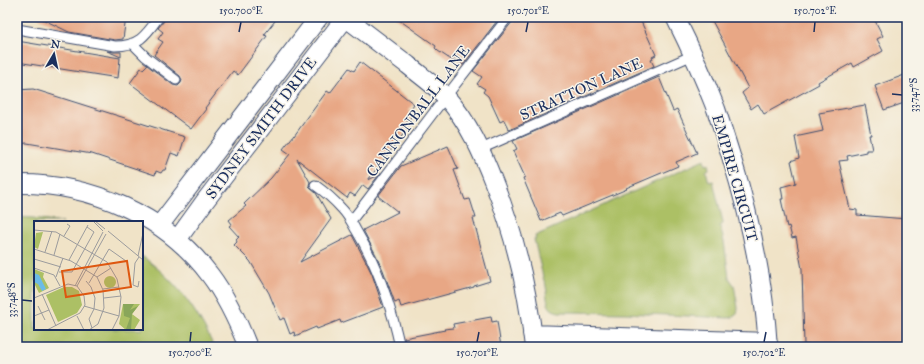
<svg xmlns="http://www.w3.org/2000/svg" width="924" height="364" font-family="'IM FELL Great Primer',serif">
	<rect width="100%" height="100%" fill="#f7f3e8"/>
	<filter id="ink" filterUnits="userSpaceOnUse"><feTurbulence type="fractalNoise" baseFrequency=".025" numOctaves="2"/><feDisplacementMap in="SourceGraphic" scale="8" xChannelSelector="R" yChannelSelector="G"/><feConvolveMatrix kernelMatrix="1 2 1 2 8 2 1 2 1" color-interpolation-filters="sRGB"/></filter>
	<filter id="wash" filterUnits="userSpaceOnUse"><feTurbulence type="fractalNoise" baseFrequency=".012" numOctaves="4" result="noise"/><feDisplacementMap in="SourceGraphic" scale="16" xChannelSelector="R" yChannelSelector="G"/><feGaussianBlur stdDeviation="0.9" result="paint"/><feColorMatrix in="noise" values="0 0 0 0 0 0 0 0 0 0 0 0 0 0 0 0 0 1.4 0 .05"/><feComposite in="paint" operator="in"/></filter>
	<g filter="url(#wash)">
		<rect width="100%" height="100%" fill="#f0e3c7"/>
		<path fill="#acc065" stroke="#647862" d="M704,160L705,165L708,164L709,169L706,171L709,182L713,181L723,222L722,225L720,226L724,242L729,278L734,285L738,308L737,314L733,317L729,318L625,313L559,312C547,310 548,303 546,292H547L545,281H544L534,239H536L535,236Z
			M17,217L33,218L63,222H35V329H142V256C177,282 196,308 214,347H17Z"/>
		<g id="blocks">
			<path fill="#e8a785" d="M38,17H126L123,39L115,40L69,32Z
				M165,17H278L264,35L267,36L238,75L233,71L205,108L206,109L191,129L130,83L141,68L143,69L147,65L173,85L178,86L181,83L182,80L180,76L154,55L163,42L158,39L163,32L158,28L164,21Z
				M395,17H500L463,65L455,59L453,61L438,51L435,48L436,46Z
				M514,17H639L656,55L652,57L653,59L651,60L654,66L509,130L504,120L500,122L488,96L483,92L485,89L477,84L482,77L473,71L513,21Z
				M710,17H873L883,36L877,39L883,51L854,67L852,63L818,82L819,84L764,114L758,104L751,109L742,93L748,88Z
				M17,41L120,58L118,78L17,62Z
				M107,51L114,52H121V57Z
				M360,62L414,104L409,111L413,114L405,125L408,128L368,180L379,175L368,189L363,185L355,196L350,193L347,198L297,159L310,182L309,185L310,188L316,193L331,219L300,262L352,235L365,260L372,274L383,307L341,323L340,320L317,329L316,327L295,336L294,332L290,334L284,318L280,320L269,293L250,261L234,245L237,242L236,240L239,237L229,226L232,224L229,220L246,206L244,204L271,178L290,154L283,149L294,135V136L327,91L330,93L349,68L354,71Z
				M907,74V102L884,110L875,86Z
				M659,77L673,111L677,109L697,153L676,162L678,166L626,188L627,189L562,216L560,213L541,221L523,178L525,177L513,151L517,149L513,141Z
				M33,89L185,137L179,156L171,153L165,170H163L161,173L156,171L155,175L92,154L27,143L17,144V90Z
				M865,105L871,135H869L872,150H866V152L847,156L848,160L839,161L850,209L857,210V215L907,219V347H810V345H804L802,269L796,237L792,238L789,226L787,227L781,199H783L781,187L796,183L791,161L799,158L795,137L823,131L819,113Z
				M448,146L458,169L454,170L465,200L470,199L476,218H473L490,281L474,286V287L401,307L399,301L395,303L383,270L376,255L363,230L398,212L378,196L401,166Z
				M491,317L492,322L497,321L501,347H406L404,338L445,330L444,329L454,328L453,324Z"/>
		</g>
	</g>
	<g filter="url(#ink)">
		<use href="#blocks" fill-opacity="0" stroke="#3b4a6e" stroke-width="1"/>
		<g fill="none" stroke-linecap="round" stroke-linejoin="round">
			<g stroke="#3b4a6e" stroke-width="11">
				<path id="service" d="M17,29L115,46C139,46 146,35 159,17
					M132,43L146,57L176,80
					M481,149L693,55
					M315,185C325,192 334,200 342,209C348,215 352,223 356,230C378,266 391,306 400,347
					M351,221L362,207L434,112L508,17"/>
			</g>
			<g stroke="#3b4a6e" stroke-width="20">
				<path id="minor" d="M345,17C366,33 387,49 408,65C421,76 436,86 447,98C469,123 482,152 494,183C515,235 528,291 534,347
					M675,17C690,47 704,78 716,109C721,124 726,140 731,156C750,217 764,283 768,347
					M17,184C91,183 165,215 210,275C226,296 238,322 248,347
					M159,226L319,17
					M177,240L205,201L346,17
					M532,334L768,342"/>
			</g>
			<use href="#service" stroke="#fff" stroke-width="9"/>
			<use href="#minor" stroke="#fff" stroke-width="18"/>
		</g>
	</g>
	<path fill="none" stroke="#1b2f5e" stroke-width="1.5" d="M239,32L241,22M526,32L528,22M814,32L815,22M892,94L902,95M22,300L32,301M190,342L191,332M477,342L479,332M764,342L766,332"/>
	<g text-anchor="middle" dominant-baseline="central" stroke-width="3" stroke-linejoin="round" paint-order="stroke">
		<g font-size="15" fill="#1b2f5e" stroke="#f7f3e8">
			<text transform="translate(581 89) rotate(-24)">STRATTON LANE</text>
			<text transform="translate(418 111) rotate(-53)">CANNONBALL LANE</text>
			<text transform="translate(261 128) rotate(-53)">SYDNEY SMITH DRIVE</text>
			<text transform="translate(735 178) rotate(74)">EMPIRE CIRCUIT</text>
		</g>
	</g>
	<g transform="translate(34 221)">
		<rect width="109" height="109" fill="#f0e3c7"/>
		<path d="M9,11L4,28L0,26L2,12ZM0,48L10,52L9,56L15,67L5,72L0,62ZM70 61a6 6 0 1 1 12 0a6 6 0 1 1-12 0ZM30,66H38L45,70L48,84L43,92L24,101L12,74ZM89,83H106L98,93L106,99L100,109H92L85,103Z" fill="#acc065"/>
		<path d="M89,83H100L96,89L104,85L98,93L97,109L92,108L96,97L90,95Z" fill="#89a65a"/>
		<path d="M0,52L5,54L12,68L8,70L4,63L0,61Z" fill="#6cbbe7"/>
		<path fill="none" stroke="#9b9b9d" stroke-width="1" d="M59,0L69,10M61,0L71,8M0,9L22,11L73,41L83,58L87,76L85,95L78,109M74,10L109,39M30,15L36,5L33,3M0,28L37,40L63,56L69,69L70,87L64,103L55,109M11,31L18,10M20,34L26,13M104,35L109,12M105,36L101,42L99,64L104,66L105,60M0,38L27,46M35,39L54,4M0,47L20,54L26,65M25,51H38L60,11L53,6M22,56L29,37M63,56L77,47M52,60L57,66L61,77L60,88L55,98L58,107M55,62L75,28L92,40M41,65L69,11M43,65L72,13M69,68L85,66M8,73L22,105M0,77L34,63L43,65L50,75L51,84L46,92L13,109M70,77L87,75M4,85L11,99M50,85L85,95M0,95L15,89M43,95L50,109"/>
		<path fill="#de5710" fill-opacity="0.15" stroke="#de5710" stroke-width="2" d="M93,40L97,66L32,76L28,50Z"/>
		<rect width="109" height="109" fill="none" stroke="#1b2f5e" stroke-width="2"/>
	</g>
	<rect width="924" height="364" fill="none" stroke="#f7f3e8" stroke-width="44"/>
	<g transform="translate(54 54) rotate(9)" stroke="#f7f3e8" stroke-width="3" paint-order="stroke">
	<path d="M0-3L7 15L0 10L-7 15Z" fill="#1b2f5e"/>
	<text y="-6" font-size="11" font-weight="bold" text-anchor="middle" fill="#1b2f5e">N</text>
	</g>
	<rect x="22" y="22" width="880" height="320" fill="none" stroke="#1b2f5e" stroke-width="1.5"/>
	<g font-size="10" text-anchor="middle" fill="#1b2f5e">
		<text x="241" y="14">150.700°E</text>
		<text x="528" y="14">150.701°E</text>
		<text x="815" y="14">150.702°E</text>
		<text transform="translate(913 95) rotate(-90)" y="4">33.747°S</text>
		<text transform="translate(11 300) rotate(-90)" y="4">33.748°S</text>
		<text x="190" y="356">150.700°E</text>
		<text x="477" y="356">150.701°E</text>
		<text x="764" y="356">150.702°E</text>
	</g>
</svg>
